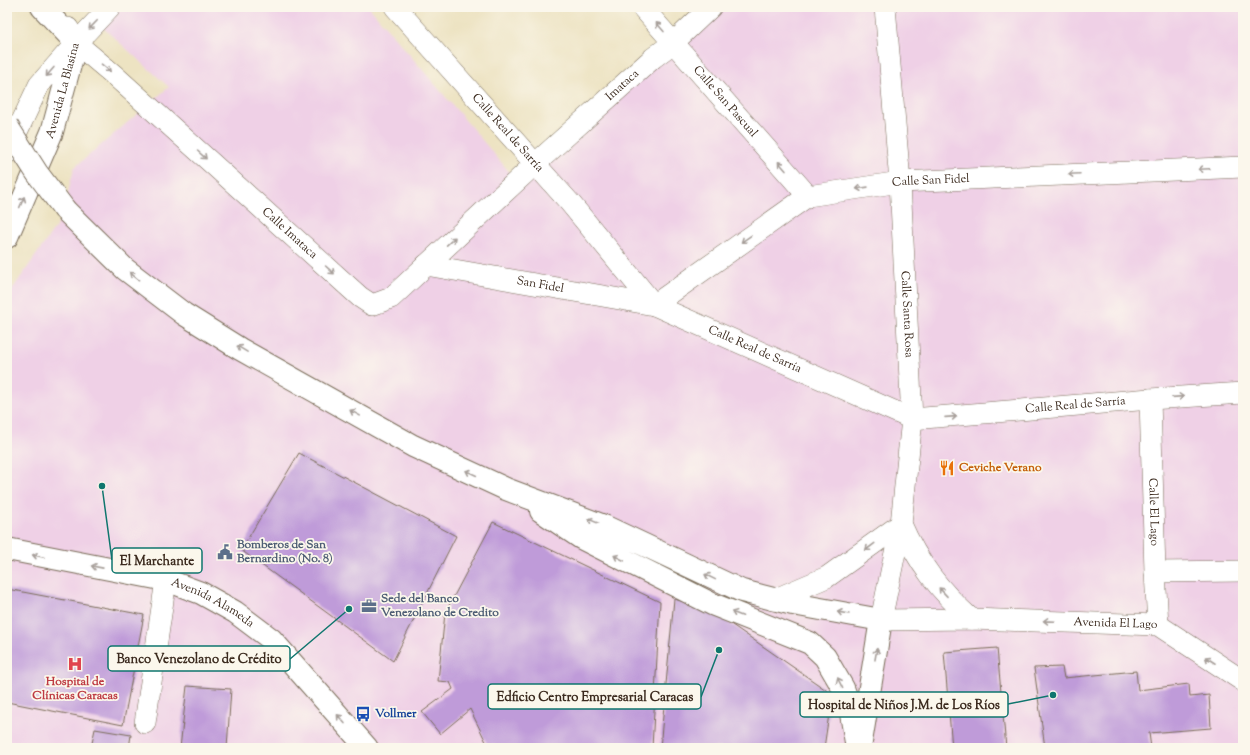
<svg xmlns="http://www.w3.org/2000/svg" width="1250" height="755" font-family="'Sorts Mill Goudy',serif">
	<rect width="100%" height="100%" fill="#fbf7ec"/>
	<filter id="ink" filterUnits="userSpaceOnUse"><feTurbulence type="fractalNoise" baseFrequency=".025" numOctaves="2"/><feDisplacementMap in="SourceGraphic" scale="8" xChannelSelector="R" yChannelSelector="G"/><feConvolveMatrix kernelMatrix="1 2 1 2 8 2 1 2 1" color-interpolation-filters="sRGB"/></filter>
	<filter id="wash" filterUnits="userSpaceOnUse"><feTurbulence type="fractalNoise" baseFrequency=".012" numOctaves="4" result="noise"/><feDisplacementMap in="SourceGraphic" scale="16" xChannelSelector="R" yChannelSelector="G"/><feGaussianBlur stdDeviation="0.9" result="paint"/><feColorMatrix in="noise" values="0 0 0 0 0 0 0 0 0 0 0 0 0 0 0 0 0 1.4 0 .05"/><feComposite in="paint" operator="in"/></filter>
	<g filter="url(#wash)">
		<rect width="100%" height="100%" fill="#ede3c2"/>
		<path fill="#efd0e6" d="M120,7H369L517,181L711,7H1243V748H7V297L62,218L74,168L169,87L100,25Z"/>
		<g id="blocks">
			<path fill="#bf9bd9" d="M299,453L456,536L393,661L241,550Z
				M493,522L660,602L652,748H489L470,709L440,734L422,712L453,689L450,682L438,681L445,613Z
				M7,589L144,615L123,725L7,702Z
				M674,599L709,609L829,692V714L824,748H660Z
				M997,648L1006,748H952L944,652Z
				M1062,667L1064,678L1136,671L1138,690L1189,684L1190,697L1209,695L1211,728L1149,733L1151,748H1045L1034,668Z
				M187,686L231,689L227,748H180Z
				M95,729L131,735L129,748H91Z"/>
		</g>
	</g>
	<g filter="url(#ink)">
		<use href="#blocks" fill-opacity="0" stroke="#796b57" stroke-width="1"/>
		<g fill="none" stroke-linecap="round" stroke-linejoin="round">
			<g stroke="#796b57" stroke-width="22">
				<g id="minor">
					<path id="s1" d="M395,7L571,204L654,305L912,419L1150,399L1243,393"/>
					<path id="s2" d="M642,7L808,196"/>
					<path id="s3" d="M885,7L900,182L912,419L901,524L881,620L971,619L1158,625L1243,681"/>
					<path id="s4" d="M68,28L76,43L114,75L360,297L372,305L391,298L535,164L653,58L673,43L711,7"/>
					<path d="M7,153L39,85L76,43L110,7"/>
					<path id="s5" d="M426,265L654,305L808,196L900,182L1243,167"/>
					<path id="s6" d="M1150,399L1155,572L1158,625"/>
					<path d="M901,524C918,563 939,590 971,619"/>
					<path d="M1155,572L1243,571"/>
					<path d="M773,600L827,577L901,524"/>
					<path d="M145,723L166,580"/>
				</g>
			</g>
			<g stroke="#796b57" stroke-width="24">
				<g id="major">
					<path id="s7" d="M7,237L52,132L76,43"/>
					<path id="s8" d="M7,549L166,580L201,593L235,612L271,639L367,748"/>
					<path d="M860,748L881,620"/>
				</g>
			</g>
			<g stroke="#796b57" stroke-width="24">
				<path id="highway" d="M42,7L76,43
					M65,210L125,269L184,314L240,349L413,446L506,489L604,526L742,591L793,604L881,620
					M541,511L581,538L712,604L810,643L825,657L843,688L850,708L857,748"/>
			</g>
			<use href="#minor" stroke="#fff" stroke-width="21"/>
			<use href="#major" stroke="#fff" stroke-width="22"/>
			<use href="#highway" stroke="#fff" stroke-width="22"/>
			<g stroke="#796b57" stroke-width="24" stroke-linecap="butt">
				<path id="highway-bridge" d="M7,126L37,173L65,210"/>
			</g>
			<use href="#highway-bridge" stroke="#fff" stroke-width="22"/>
		</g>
		<defs><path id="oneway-shaft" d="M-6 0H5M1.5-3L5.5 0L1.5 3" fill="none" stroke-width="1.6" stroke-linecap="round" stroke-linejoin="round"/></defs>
		<g stroke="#a79f9a">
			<use href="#oneway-shaft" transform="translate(93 25) rotate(134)"/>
			<use href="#oneway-shaft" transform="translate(660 27) rotate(-131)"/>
			<use href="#oneway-shaft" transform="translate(106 68) rotate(40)"/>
			<use href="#oneway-shaft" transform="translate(50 72) rotate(131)"/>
			<use href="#oneway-shaft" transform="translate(202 155) rotate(42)"/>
			<use href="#oneway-shaft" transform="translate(782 166) rotate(-131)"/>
			<use href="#oneway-shaft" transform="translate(1204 169) rotate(177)"/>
			<use href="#oneway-shaft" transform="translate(1074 174) rotate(177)"/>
			<use href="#oneway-shaft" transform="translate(862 188) rotate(172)"/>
			<use href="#oneway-shaft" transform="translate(22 202) rotate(-67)"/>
			<use href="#oneway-shaft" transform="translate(746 239) rotate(145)"/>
			<use href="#oneway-shaft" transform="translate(451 241) rotate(-43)"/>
			<use href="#oneway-shaft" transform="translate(330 270) rotate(42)"/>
			<use href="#oneway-shaft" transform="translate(134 276) rotate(-141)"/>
			<use href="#oneway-shaft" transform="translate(242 349) rotate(-149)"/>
			<use href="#oneway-shaft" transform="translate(1178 397) rotate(-4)"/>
			<use href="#oneway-shaft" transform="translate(355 413) rotate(-151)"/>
			<use href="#oneway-shaft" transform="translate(951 417) rotate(-4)"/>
			<use href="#oneway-shaft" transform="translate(471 473) rotate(-155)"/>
			<use href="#oneway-shaft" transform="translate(593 521) rotate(-158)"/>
			<use href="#oneway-shaft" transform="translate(870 547) rotate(143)"/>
			<use href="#oneway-shaft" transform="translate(38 556) rotate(-168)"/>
			<use href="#oneway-shaft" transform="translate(619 558) rotate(-152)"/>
			<use href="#oneway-shaft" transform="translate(97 567) rotate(-169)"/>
			<use href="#oneway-shaft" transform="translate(710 577) rotate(-154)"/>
			<use href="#oneway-shaft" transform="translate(943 592) rotate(-133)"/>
			<use href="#oneway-shaft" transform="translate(843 613) rotate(-170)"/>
			<use href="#oneway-shaft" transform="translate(737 614) rotate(-159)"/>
			<use href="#oneway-shaft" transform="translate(1049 621) rotate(-178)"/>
			<use href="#oneway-shaft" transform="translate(876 654) rotate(-80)"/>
			<use href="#oneway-shaft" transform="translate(1210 660) rotate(-147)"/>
			<use href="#oneway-shaft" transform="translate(840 683) rotate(-116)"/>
			<use href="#oneway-shaft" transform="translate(341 719) rotate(-131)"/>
		</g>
	</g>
	<defs>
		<g id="restaurant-bare" transform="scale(1.2)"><path d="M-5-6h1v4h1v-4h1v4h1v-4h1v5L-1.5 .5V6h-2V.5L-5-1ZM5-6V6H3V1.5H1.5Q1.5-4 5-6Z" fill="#e8710a" stroke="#fbf7ec" stroke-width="2.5" paint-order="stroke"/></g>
		<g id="civic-bare" transform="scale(1.2)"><path d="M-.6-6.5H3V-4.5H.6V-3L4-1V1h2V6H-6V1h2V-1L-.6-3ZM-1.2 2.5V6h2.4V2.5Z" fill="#5c6f8a" stroke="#fbf7ec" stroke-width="2.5" paint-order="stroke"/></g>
		<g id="office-bare" transform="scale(1.2)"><path d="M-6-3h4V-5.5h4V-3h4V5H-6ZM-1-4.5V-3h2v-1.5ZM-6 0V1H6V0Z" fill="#5c6f8a" stroke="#fbf7ec" stroke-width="2.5" paint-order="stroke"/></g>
		<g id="hospital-bare" transform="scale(1.2)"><path d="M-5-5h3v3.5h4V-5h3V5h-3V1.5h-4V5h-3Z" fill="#e0444e" stroke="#fbf7ec" stroke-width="2.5" paint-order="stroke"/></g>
		<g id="bus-bare" transform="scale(1.2)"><path d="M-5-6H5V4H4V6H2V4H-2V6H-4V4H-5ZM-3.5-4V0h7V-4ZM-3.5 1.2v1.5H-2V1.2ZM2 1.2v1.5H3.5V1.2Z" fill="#1a4fb4" stroke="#fbf7ec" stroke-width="2.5" paint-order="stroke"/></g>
	</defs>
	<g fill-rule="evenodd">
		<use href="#restaurant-bare" x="947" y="468"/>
		<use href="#civic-bare" x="225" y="552"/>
		<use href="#office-bare" x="369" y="606"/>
		<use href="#hospital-bare" x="75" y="664"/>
		<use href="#bus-bare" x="363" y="714"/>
	</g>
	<g text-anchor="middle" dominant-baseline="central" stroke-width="3.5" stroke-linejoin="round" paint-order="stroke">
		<g font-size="12" fill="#3b2a1e" stroke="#fbf7ec">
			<text stroke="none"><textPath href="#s4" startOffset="747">Imataca</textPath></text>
			<text stroke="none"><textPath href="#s7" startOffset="157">Avenida La Blasina</textPath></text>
			<text stroke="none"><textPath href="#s2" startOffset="126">Calle San Pascual</textPath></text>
			<text stroke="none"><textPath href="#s1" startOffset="169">Calle Real de Sarría</textPath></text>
			<text stroke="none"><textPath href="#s5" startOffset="544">Calle San Fidel</textPath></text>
			<text stroke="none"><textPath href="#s4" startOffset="303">Calle Imataca</textPath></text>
			<text stroke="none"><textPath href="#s5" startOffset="116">San Fidel</textPath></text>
			<text stroke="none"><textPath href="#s3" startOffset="308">Calle Santa Rosa</textPath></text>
			<text stroke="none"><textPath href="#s1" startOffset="505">Calle Real de Sarría</textPath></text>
			<text stroke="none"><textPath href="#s1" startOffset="841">Calle Real de Sarría</textPath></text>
			<text stroke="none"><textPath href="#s6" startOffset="113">Calle El Lago</textPath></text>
			<text stroke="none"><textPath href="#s8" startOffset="214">Avenida Alameda</textPath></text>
			<text stroke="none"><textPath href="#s3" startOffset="851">Avenida El Lago</textPath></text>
		</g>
		<g font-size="12" font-weight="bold" fill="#c56008" stroke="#fbf7ec" text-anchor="start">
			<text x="959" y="468">Ceviche Verano</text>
		</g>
		<g font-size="12" font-weight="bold" fill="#4e5e75" stroke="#fbf7ec" text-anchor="start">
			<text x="237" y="545">Bomberos de San<tspan x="237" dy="14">Bernardino (No. 8)</tspan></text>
			<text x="381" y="599">Sede del Banco<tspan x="381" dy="14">Venezolano de Credito</tspan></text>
		</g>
		<g font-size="12" font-weight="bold" fill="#be3a42" stroke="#fbf7ec">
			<text x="75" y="682">Hospital de<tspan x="75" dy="14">Clínicas Caracas</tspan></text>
		</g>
		<g font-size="12" font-weight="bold" fill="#164399" stroke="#fbf7ec" text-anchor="start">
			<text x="375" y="714">Vollmer</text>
		</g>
	</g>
	<path fill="none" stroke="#0f766e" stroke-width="1.5" d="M102 486L112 560M349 609L290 659M719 650L701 697M1053 695L1008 704"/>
	<g fill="#0f766e" stroke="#fbf7ec" stroke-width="1.5">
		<circle cx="102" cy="486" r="4"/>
		<circle cx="349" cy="609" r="4"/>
		<circle cx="719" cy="650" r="4"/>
		<circle cx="1053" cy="695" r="4"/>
	</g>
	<g fill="#fbf7ec" stroke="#0f766e" stroke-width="1.5">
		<rect x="112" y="548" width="90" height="25" rx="4"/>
		<rect x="108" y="646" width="182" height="25" rx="4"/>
		<rect x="488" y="684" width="213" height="25" rx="4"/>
		<rect x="800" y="692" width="208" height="25" rx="4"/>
	</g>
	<g font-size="13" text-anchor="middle" font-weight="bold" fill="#3b2a1e">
		<text x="157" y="565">El Marchante</text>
		<text x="199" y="663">Banco Venezolano de Crédito</text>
		<text x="595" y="701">Edficio Centro Empresarial Caracas</text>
		<text x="904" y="709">Hospital de Niños J.M. de Los Ríos</text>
	</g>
	<rect width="1250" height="755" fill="none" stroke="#fbf7ec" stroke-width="24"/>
</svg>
